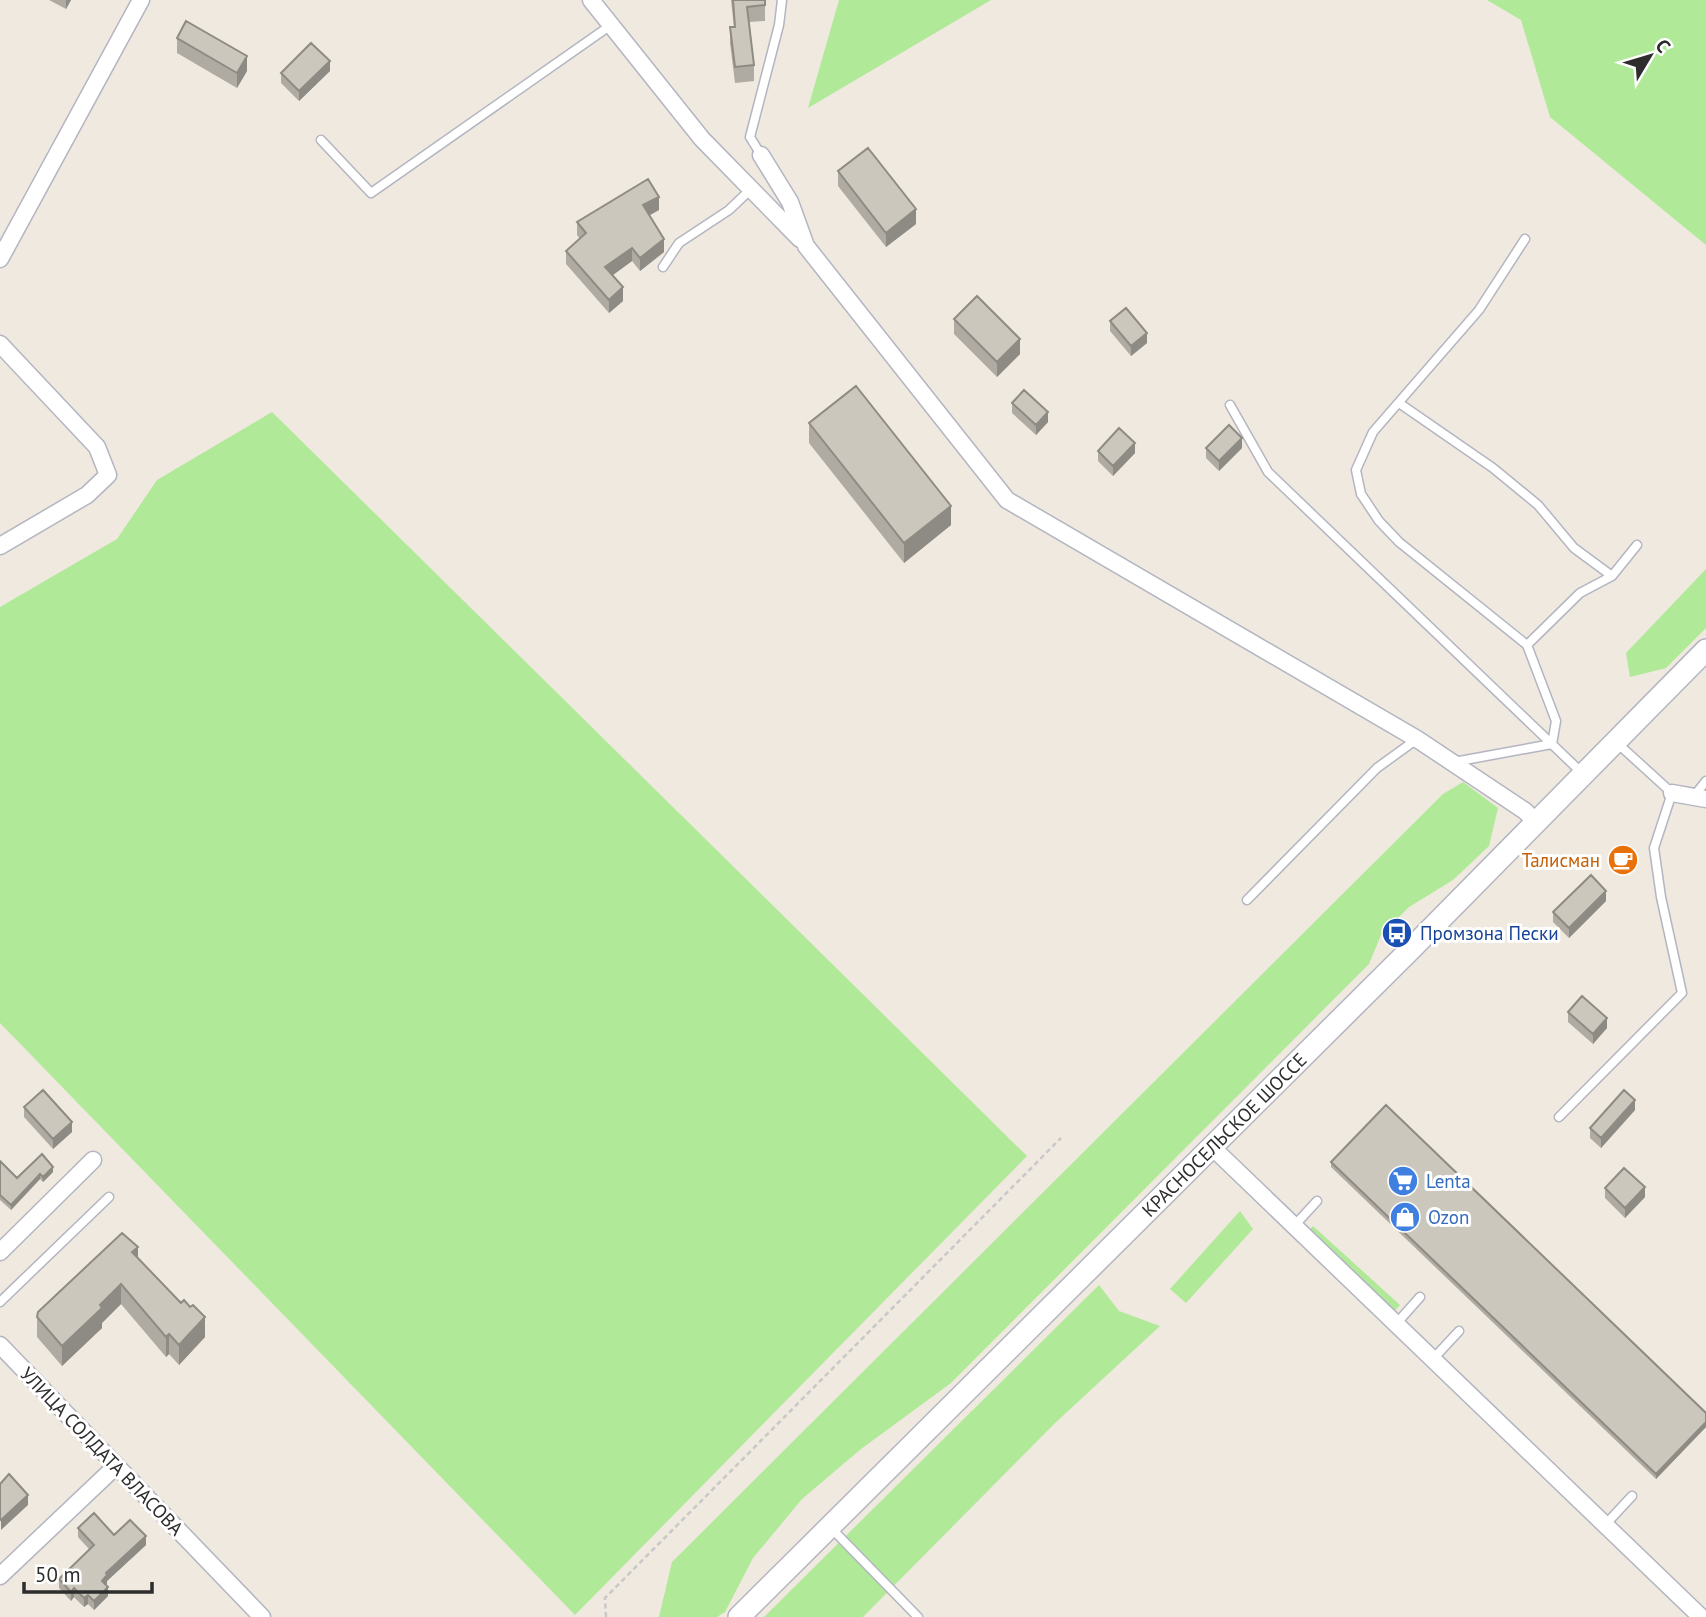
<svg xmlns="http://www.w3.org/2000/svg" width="1706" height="1617" font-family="'PT Sans',sans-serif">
	<rect width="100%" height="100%" fill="#efe9df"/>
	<path fill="#b0e998" d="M839,0H991L808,108Z
		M1487,0H1706V245L1550,117L1521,20Z
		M272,412L1027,1156L575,1615L0,1023V607L117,539L157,480Z
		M1706,569V628L1666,668L1630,677L1626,653Z
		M1463,782L1498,808L1489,846L1453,880L1409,907L1381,935L1369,964L951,1383L861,1449L802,1499L753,1558L725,1612L717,1617H659L672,1562L1443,794Z
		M1240,1211L1253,1229L1186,1303L1170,1289Z
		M1313,1226L1400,1305L1394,1312L1308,1232Z
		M1099,1285L1119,1311L1160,1326L1054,1424L863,1617H764Z"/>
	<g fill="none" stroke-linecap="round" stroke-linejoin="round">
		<g stroke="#b3b5c1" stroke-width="11">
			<path id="lane" d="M321,140L371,193L611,25
				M761,155L750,137L779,25L782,0
				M663,267L679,243L729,210L751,189
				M1399,403L1493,468L1538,505L1574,548L1612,576
				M1230,405L1268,472L1581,772
				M1527,645L1580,593L1612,576L1637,545
				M1454,762L1552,744L1556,721L1527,645L1399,542L1379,521L1361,494L1356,470L1373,432L1479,310L1525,239
				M1695,795L1706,781
				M1247,900L1377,768L1417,739
				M1559,1117L1682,993L1661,897L1654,848L1672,793L1616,742
				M1294,1226L1317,1201
				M0,1302L109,1197
				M1396,1324L1420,1297
				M1433,1359L1459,1331
				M1605,1525L1632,1496
				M832,1529L918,1617"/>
		</g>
		<g stroke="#b3b5c1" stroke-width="19">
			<path id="street" d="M591,0L702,139L800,239
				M761,155L790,202L806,246L1007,500L1417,739L1525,811L1536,822
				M0,259L141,0
				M0,344L97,447L108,475L87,495L0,546
				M1672,793L1706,799
				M1212,1147L1701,1617
				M0,1252L93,1160
				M0,1345L262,1617
				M0,1576L116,1466"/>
		</g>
		<g stroke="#b3b5c1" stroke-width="24">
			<g id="secondary">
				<path id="s1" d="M739,1617L1412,948L1706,650"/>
			</g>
		</g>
		<path stroke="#c8c8c8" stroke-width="2.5" stroke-dasharray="5 3.5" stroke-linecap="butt" d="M606,1617L605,1598L1061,1138"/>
		<use href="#lane" stroke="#fff" stroke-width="8"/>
		<use href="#street" stroke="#fff" stroke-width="16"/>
		<use href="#secondary" stroke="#fff" stroke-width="21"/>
	</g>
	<path fill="#afaba3" d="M49,0H71L66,9Z
		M731,0H765V21L749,22L754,65V81L735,83L730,43V27H734Z
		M177,38L247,71L237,88L177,53Z
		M330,71L299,101L281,83V73Z
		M838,171L916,224L886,247L838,186Z
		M659,210L649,215L664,252L640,271L632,261L612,275L623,301L609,313L566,264V251L580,239L577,235V222Z
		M954,319L1020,354L997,377L954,334Z
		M1110,321L1147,343L1131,356L1110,331Z
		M1012,403L1048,422L1036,435L1012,413Z
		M809,423L951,525L904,563L809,443Z
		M1206,448H1242L1219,471L1206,458Z
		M1098,451L1135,453L1113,476L1098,461Z
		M1606,901L1569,938L1553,922V912Z
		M1568,1012L1607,1028L1593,1044L1568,1022Z
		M24,1107L72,1132L53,1149L24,1117Z
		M1635,1110L1601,1148L1590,1138V1128Z
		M0,1161L17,1178L53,1172L43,1182L40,1179L11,1210L0,1200Z
		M1331,1162L1706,1413V1427L1656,1479L1331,1167Z
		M1605,1188L1645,1197L1625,1218L1605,1198Z
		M138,1258L181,1303L190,1307L205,1337L179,1365L169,1354L166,1357L121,1304L102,1323V1328L62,1366L37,1337V1317Z
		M78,1528L114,1535L146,1545L107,1581L106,1585L108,1596L94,1610L88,1604L84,1607L74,1597L71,1601L59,1588V1579L89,1549L78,1537Z"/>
	<path fill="#8e8b84" d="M66,0H71L66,9Z
		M247,56V71L237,88V73Z
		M330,61V71L299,101V91Z
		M659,197V210L643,219V205Z
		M916,209V224L886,247V233Z
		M664,239V252L640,271V258Z
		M632,248V261L605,281V267Z
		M623,287V301L609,313V300Z
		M1147,333V343L1131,356V346Z
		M1020,339V354L997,377V362Z
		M1048,412V422L1036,435V425Z
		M1242,438V448L1219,471V461Z
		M1135,443V453L1113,476V466Z
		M951,506V525L904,563V543Z
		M1606,891V901L1569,938V928Z
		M1607,1018V1028L1593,1044V1034Z
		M1635,1100V1110L1601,1148V1138Z
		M72,1122V1132L53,1149V1139Z
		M53,1167V1172L43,1182V1177Z
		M40,1174V1179L11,1210V1205Z
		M1645,1187V1197L1625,1218V1208Z
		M138,1247V1267L132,1252Z
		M121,1284V1304L102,1323V1328L62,1366V1346L100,1305Z
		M205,1317V1337L179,1365V1345Z
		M169,1334V1354L166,1357V1337Z
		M1706,1422V1427L1656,1479V1474Z
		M28,1495V1505L1,1530V1520Z
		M146,1536V1545L107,1581V1584L102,1590V1581L106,1573Z
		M108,1587V1596L94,1610V1601Z
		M74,1588V1597L71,1601V1592Z
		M88,1595V1604L84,1607V1598Z"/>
	<path fill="#cbc7bd" stroke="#8e8b84" stroke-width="2" d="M733,0H765V5L747,7L754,65L735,67L730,27H735Z
		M186,21L247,56L237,73L177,38Z
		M311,43L330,61L299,91L281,73Z
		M868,148L916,209L886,233L838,171Z
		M648,179L659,197L643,205L664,239L640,258L632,248L605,267L623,287L609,300L566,251L586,233L577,222Z
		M977,296L1020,339L997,362L954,319Z
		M1126,308L1147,333L1131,346L1110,321Z
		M856,386L951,506L904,543L809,423Z
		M1024,390L1048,412L1036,425L1012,403Z
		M1229,425L1242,438L1219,461L1206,448Z
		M1119,428L1135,443L1113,466L1098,451Z
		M1591,875L1606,891L1569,928L1553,912Z
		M1582,996L1607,1018L1593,1034L1568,1012Z
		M43,1090L72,1122L53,1139L24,1107Z
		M1624,1090L1635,1100L1601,1138L1590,1128Z
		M1386,1105L1706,1413V1422L1656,1474L1331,1162Z
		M42,1154L53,1167L43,1177L40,1174L11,1205L0,1195V1161L17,1178Z
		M1624,1168L1645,1187L1625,1208L1605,1188Z
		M122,1233L138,1247L132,1252L181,1303L184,1300L190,1307L193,1305L205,1317L179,1345L169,1334L166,1337L121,1284L100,1305L102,1308L62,1346L37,1317L38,1312Z
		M9,1474L28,1495L1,1520L0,1519V1484Z
		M94,1513L114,1535L130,1520L146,1536L106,1573L107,1575L102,1581L108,1587L94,1601L88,1595L84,1598L74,1588L71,1592L59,1579L94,1545L78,1528Z"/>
	<defs>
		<g id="cafe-disc" transform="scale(1.575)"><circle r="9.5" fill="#e8710a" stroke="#fff"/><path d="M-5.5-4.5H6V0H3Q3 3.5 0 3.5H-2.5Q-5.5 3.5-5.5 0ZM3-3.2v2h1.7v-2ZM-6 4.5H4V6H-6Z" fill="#fff"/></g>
		<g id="bus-disc" transform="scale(1.575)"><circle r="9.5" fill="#1a4fb4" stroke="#fff"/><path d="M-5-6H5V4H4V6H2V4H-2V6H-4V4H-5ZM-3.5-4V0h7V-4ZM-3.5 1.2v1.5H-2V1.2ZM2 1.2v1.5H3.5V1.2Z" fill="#fff"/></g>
		<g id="supermarket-disc" transform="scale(1.575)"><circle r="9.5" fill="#3f7fe0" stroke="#fff"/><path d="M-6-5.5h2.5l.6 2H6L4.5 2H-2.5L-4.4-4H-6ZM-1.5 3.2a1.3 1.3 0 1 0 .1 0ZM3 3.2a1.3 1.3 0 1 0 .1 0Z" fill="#fff"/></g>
		<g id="shop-disc" transform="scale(1.575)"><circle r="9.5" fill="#3f7fe0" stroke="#fff"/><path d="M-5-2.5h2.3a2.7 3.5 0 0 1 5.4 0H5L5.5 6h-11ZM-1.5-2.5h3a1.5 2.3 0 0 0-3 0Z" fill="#fff"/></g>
	</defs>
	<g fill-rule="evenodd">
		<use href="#cafe-disc" x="1623" y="860"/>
		<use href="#bus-disc" x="1397" y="933"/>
		<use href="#supermarket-disc" x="1403" y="1181"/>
		<use href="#shop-disc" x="1405" y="1217"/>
	</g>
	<g text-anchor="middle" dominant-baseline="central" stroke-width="6" stroke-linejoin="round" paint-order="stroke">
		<g font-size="19" fill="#c56008" stroke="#fff" text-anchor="end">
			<text x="1600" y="860">Талисман</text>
		</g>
		<g font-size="19" fill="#164399" stroke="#fff" text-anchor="start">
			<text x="1420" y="933">Промзона Пески</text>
		</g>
		<g font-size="19" fill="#2d2d2d" stroke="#fff">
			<text stroke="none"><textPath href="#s1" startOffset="684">КРАСНОСЕЛЬСКОЕ ШОССЕ</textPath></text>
			<text transform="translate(102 1451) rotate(46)">УЛИЦА СОЛДАТА ВЛАСОВА</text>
		</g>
		<g font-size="19" fill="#366cbe" stroke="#fff" text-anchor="start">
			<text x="1426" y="1181">Lenta</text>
			<text x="1428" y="1217">Ozon</text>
		</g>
	</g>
	<g transform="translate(1650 56) rotate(52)" stroke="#ffffff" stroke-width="5" paint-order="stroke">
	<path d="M0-5L12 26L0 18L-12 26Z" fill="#2d2d2d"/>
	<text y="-10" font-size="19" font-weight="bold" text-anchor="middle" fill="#2d2d2d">С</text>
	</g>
	<path d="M24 1582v10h128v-10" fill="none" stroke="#2d2d2d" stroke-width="3.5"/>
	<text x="35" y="1582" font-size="21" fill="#2d2d2d" stroke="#ffffff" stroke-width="5" paint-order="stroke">50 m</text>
</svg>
